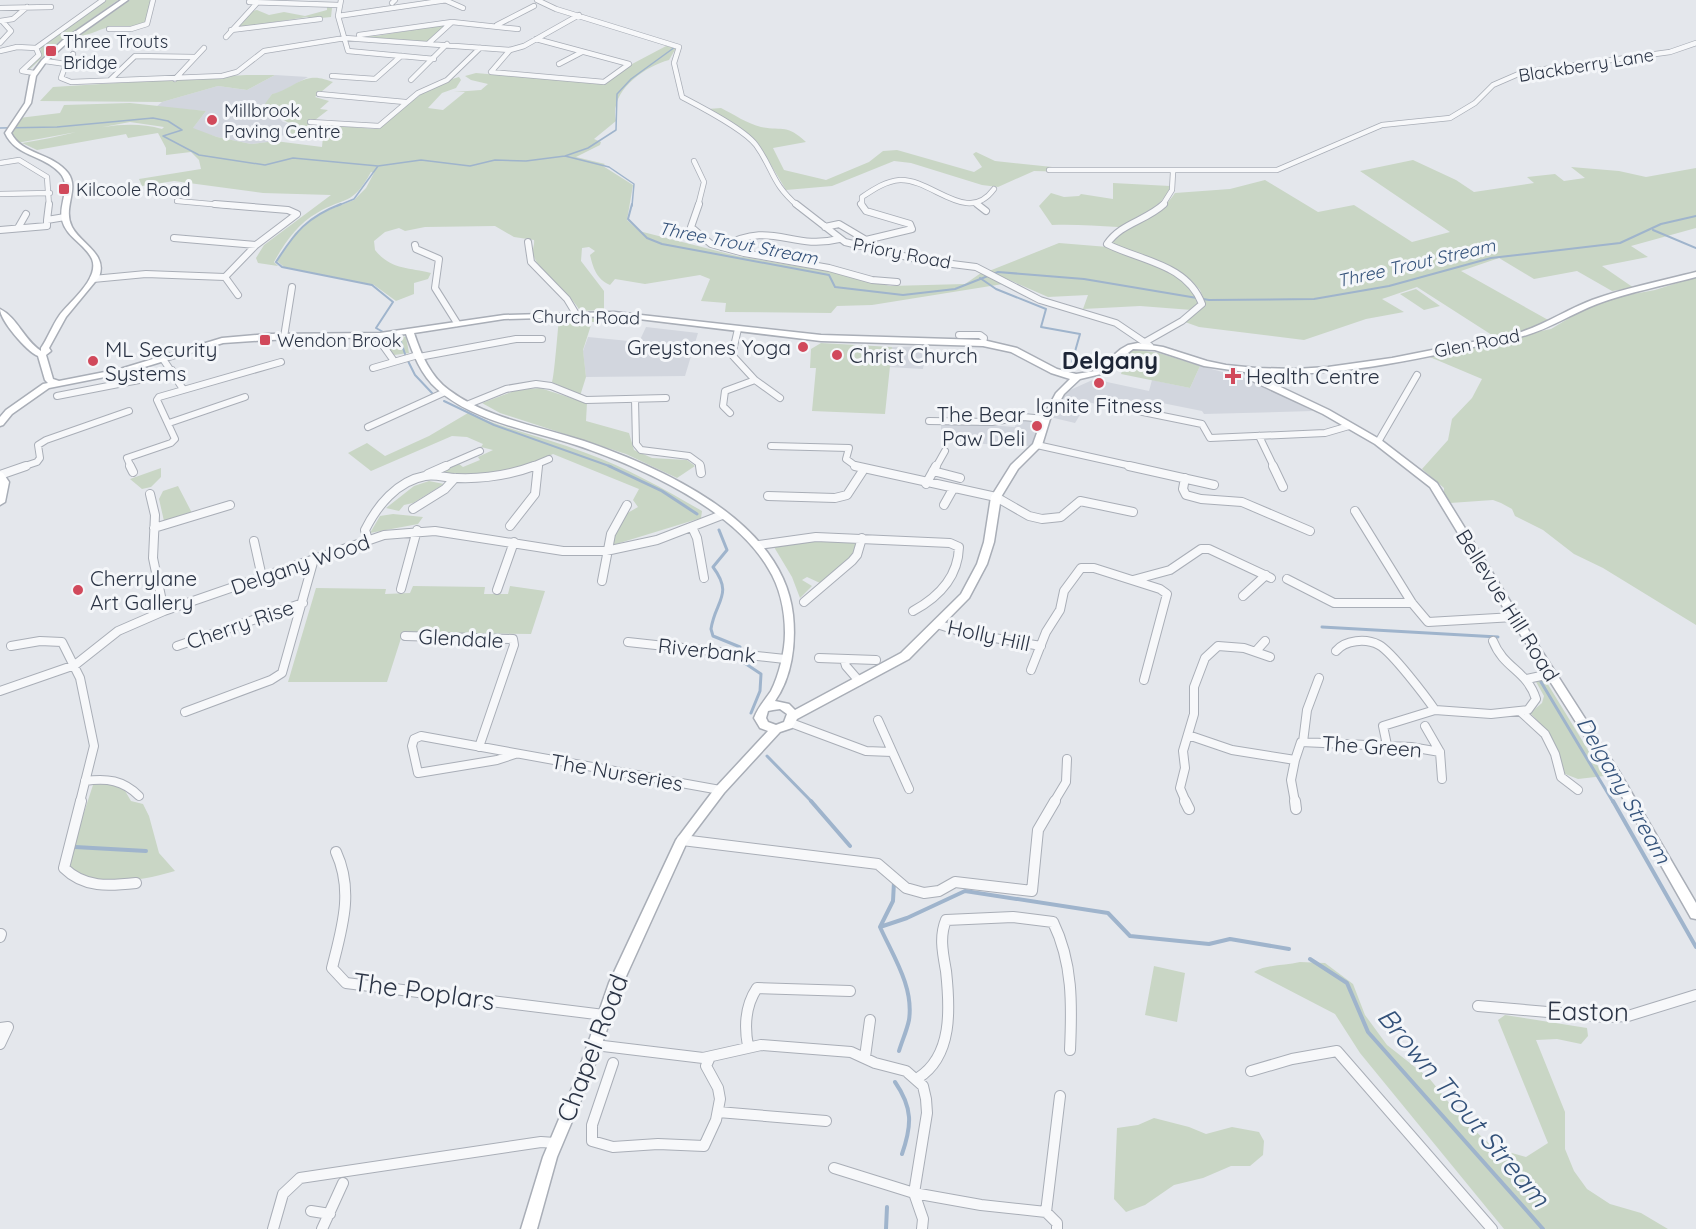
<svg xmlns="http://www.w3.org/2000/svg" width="1696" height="1229" font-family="Quicksand,sans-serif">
	<rect width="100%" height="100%" fill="#e4e7ec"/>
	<path fill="#d2d6de" d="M275,75L308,77L279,93L272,94L263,108L271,110L283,122L297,125L275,141L251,144L217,137L192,129L206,111L156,107L162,102L218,86L247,90Z
		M646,327L698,333L685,376L586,377L583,351L588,337L639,342Z
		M927,346L923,369L888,367L892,347Z
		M1200,366L1249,379L1313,411L1204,414L1202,411L1157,402L1152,410L1131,408L1130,412L1088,402L1075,423L1050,417L1068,391L1099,377L1107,382L1149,391L1152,380L1190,388Z
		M1017,419L1040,420L1033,443L1029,446L941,442V425L960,423L1015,427Z"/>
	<path fill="#c9d6c5" d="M106,0H118L59,42L30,69L25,70L41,55L40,46L57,30L74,23Z
		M130,0H152L148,22C135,28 124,26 110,27C101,28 92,35 79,36Z
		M327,7L332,8L331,17L311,19L307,17L236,28L252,11L257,10L269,15L284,12L305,16L327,10Z
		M448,24L429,42L351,37L376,36Z
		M668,45L676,48L669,60C644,67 609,91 616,121L594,139L601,142L600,145L576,157L605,164L603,166L633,185L627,220L639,231L737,256L844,274L890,286L965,284L981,273L1003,284L872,305L837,306L831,313L725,312L726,303L701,301L710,279L700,275L645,284L615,279L610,285C596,279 593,267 590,255L595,251L589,247L582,248L581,261L604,291V310L580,311C569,291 541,274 534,257C531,250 535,246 534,240L514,237L495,226L425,227L405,231L399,228L385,232L374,241L375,250C391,270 408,267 431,273L428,279L414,283V294L396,301L374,285L284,267L277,261L295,233L321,213L354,200L366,188L374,173L371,172C352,207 345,196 317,213C298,223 284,244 274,262L278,266L258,263L256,258L264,245L331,195L263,193L174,181L142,186L139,179L201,169L199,160L191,152L166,155V148L158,133L128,138L126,134L37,150L22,143C68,137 117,116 162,129L164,127L130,122L17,143C9,133 12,128 19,118L60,113L64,105L130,103L206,111L193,128L217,137L251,144L275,141L322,147L323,137L285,134L296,125C281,122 276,111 262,108L272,94C285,92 298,79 311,78C320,77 326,80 333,82L315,97L329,101L320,109L328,110L302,130L321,129L331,125L374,129L381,127C405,105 427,86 459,77L461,80L456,88L442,93L428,108L443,110L465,92H454L481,90L488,84L471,80L465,76L476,73L602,84L610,81L617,72Z
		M246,75H275L247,90L218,86L162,102L40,101L53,87Z
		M721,108C733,114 748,124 761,127C783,131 787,124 806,142L773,148L784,170L826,180L869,162L883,151L897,150L974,172L982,167L973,154L976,152L995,161L1062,168L1071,172L1034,171L998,187L982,185L911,163L894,161L832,186L786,190L757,142L708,109Z
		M1413,160L1456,180L1474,192L1534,183L1527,177L1555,174L1564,181L1585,178L1571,167L1619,171L1646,177L1696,168V228L1631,246L1648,257L1602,266L1634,288L1612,291L1577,271L1534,279L1499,258L1461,271L1550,321L1517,334L1495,337L1417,287L1382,299L1404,312L1366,319L1304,340L1199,327L1185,322L1202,308L1205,302L1200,290L1191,280L1111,243L1112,239C1135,224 1159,217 1175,193L1230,189L1265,180L1318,212L1354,205L1412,242L1450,232L1360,171Z
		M1113,183L1170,186L1171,190C1162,202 1134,228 1118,227C1096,226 1074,224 1052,225L1039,206L1051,193L1064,197L1079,196L1081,194L1113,199Z
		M1059,243L1108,247L1169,271L1195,289L1200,304L1192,310L1140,306L1083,309L1088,295L1048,297L989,271Z
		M1696,277V625L1603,568L1574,554L1543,530L1515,516L1512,509L1501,503L1493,500L1450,503L1444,494V488L1422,469L1448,440L1452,419L1472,398L1482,379L1425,355L1551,329L1581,311L1617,297L1655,290Z
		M1416,289L1440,306L1424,310L1400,294Z
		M584,316H595L597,322H592L583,350L586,377L580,396L552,382C554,378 558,328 559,318L564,317L566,321L581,319Z
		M402,336L406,337L409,353L394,355L381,338Z
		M821,343L892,347L885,414L812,411L816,368H810L811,349Z
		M1131,349L1159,353L1200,366L1190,388L1121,374L1127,358L1122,357Z
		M540,388L587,403L586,421L629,433L634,450L652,458L687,460L695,466L677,478L626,454L500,413L482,403L517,390Z
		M468,413C507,430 547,438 586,453C627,468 664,489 702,511L701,518L613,545L610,543L624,515L638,507L633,500L639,489L553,454C517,472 478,477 438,473L459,464L463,467L480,460L478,457L493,450L481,447L483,444L467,437L452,436L371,471L348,453L367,443L385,456L429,436Z
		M161,468V477L151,487L142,489L130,479Z
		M429,481L444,484L413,503L404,505L399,511L386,508L414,486Z
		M178,486L192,513L164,521L159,499L163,491Z
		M393,514L423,517L418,524L370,533L380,516Z
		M809,540L856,542L858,546L844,565L820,583L807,577L802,580L812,586L800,598L792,577L774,547L776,544Z
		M413,586L485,587L484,594H508L510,586L545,591L531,634L403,632L387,682H288L316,588L386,589L385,594L410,593Z
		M1544,678L1604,776L1578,779L1565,774C1558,749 1549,731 1530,713L1542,703L1544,696L1535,680Z
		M108,781L124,789L131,801L143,804L149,816L159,853L175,871C134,883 114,883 72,875L68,861L94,782Z
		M1300,962L1325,963L1353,984L1365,1015L1387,1045L1429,1078L1462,1119L1494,1148L1526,1157L1548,1143L1498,1020L1505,1015L1587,1028L1588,1036L1581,1044L1557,1039L1536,1040L1565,1112V1149L1574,1171L1587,1189L1610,1204L1641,1213L1668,1229H1504L1360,1053L1335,1014L1254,972C1267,964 1284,966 1300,962Z
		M1154,966L1185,973L1177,1022L1145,1015Z
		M1154,1118L1189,1127L1206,1134L1232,1127L1259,1132L1264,1141L1263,1155L1250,1166H1231L1203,1178L1174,1185L1145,1205L1126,1212L1114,1199L1117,1128L1138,1125Z"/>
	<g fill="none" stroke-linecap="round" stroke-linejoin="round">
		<path stroke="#9fb4cc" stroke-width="1.5" d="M0,128L57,127L153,118L168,121L182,130L163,136L199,155L265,165L293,158L378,166L421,160L470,166L495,160L526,161L565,156L609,167L634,184L632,206
			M565,156L588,148L616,130L617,94L631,79L675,47
			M337,206L354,199L378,166"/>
		<path stroke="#9fb4cc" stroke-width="2" d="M341,204C307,217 295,232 276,262L282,267L372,285L393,302L376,328L401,342L405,354
			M632,204L628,219L647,238L662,244L829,275L835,287L903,295L955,289L998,272L1084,279L1209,300L1314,299L1389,286L1491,258L1620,243L1661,224L1696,216
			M1653,230L1696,248
			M980,278L996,289L1046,309L1041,327L1080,334L1072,362
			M408,361L415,375L432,393
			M444,401L494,425L612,467"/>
		<path stroke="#9fb4cc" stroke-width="3" d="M609,466L662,491L697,514
			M719,530L727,550L713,567C734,595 715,601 711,629L713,636L740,647
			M1322,627L1498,637
			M740,660L761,674L760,691L751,713
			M1541,682L1613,802
			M767,756L812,802"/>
		<path stroke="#9fb4cc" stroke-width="4" d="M811,801L850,846
			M1613,801L1696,947
			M75,847L146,851
			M894,882L893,901L880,927C893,956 914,987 909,1020C907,1030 902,1041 899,1051
			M880,927L907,918L965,891L1108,913L1130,936L1209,944L1230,939L1289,949
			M1310,959L1347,983L1368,1032L1543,1229
			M895,1082C913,1108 912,1125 902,1154
			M886,1229L887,1207"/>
		<g stroke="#a9aeb7" stroke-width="6">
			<path id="street-far3" d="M341,0L338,16L348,51L434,59
				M537,0L556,9L679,47L674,63L682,97C701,107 744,129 756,145C774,170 771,183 798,206
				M447,1L463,8
				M249,2L339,5
				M392,3L395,0
				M0,8L51,7
				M338,16L447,0
				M0,21L13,19L27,7
				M452,22L518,29
				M497,25L534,6
				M109,29H131L147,24L153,0
				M231,30L320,19
				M359,35L452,22L429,43
				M226,37L257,3
				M0,43L11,31L3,22
				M510,50L491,72L604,82L629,64L536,39
				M0,51L17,47L36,48
				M45,61L66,64L61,78L71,82L222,76L237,72L264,51L345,38L510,50L524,46L579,15
				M66,64L73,54
				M559,64L582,52
				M34,73L22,71L39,55L36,48L103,0
				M332,76L375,79L401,56
				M175,79L204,48
				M110,80L135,56L195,57
				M411,80L447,44
				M319,94L405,102
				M310,122L379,126L418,93L447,80L480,48
				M694,161L704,182L698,206
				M0,163L19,160L47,177L49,206
				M1049,170H1277L1382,125L1450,118L1475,103L1493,85L1523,72L1670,52L1696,43
				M0,194L50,193
				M177,201L233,206
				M976,203L979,206
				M862,206V197C874,189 886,181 900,180C933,179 967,226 994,189
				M1162,206L1172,190L1173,172"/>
		</g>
		<g stroke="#a9aeb7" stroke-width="8">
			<path id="street-far2" d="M49,204L47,220L65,217
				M215,204L288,210L297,214L256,245L225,277L238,295
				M699,204L691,227L711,244L744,253L829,268L872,280L897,282
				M796,204L845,242L920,260L976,267L1040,300L1116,323L1150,346
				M977,204L986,211
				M825,227L839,224L866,240L912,229L910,224L866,211L861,204
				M18,228L26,214
				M0,230L47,226V220
				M174,238L256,245
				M528,242L531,262L567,299L576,314
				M415,245L416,249L439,259L435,288L457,323
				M722,247C773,219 790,251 839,239
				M93,279L146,274L225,277
				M738,329L732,355L755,380L780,398
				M959,335H980L984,338L983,343
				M284,337L292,287
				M379,340L394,361
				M1145,342L1182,321L1202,304C1187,264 1141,261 1107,244C1121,223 1146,221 1164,204
				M419,357L516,339H542
				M163,359L183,389
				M373,368L418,355
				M57,396L139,380L172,370
				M635,399L636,444L641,450L689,456L700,464V467
				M469,404L506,389L536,384L551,386L586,400L666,398
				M1133,410L1202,424L1210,438L1325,433L1349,426
				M730,413L723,406L725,391L755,380
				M929,421L992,422L1023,417L1046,419
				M169,423L245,397
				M368,427L445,392
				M1259,436L1274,467
				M1378,442L1417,375
				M1037,445L1136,467
				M771,446L849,448L846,459L857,467
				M22,467L37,462L40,458L38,445L46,440L129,411
				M131,467L127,458L171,443L175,439L157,400L159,397L281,362
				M443,467L480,451
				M530,467L549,459
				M936,467L945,451"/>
		</g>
		<g stroke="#a9aeb7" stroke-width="10">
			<path id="street-far1" d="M130,466L133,472
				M700,466L701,473
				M855,466L996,497L1029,516L1042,519L1061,517L1080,501L1133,512
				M1129,466L1214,485
				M1273,466L1283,487
				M933,471L960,478
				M428,474L446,466
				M0,475L26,466
				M1185,478L1183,489L1186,495L1201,499L1242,502L1310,531
				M926,484L936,466
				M150,494L155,515L153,558L164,611
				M768,496L835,498L847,495L864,469
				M944,505L953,489
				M413,509L445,489L455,478
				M1355,511L1412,603L1428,622L1514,617
				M510,526L535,494L538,466
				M692,527L697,538L704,578
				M154,528L230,505
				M368,540L365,530C377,506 397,481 425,476C436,474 446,478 457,478C483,479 510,475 534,466
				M254,541L262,577
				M759,545L816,537L950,543L959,547C958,577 939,597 913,611
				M1287,579L1334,603H1412
				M1133,580L1170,570L1201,549H1209L1271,578
				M602,581L611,534L627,505
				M401,589L417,530
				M497,590L514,542
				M1243,596L1266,575
				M804,602L852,561L857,555L862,538
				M937,624L965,633L1041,646
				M405,636L513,639L514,645L479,747
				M628,642L785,659
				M11,646L40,641L62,642L80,678L94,746L80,802
				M177,646L303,603
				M1256,651L1265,641
				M1336,651C1345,640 1366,638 1379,645C1392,652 1426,697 1435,710L1491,714L1528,710L1536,699C1527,670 1504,669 1493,641
				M819,658L876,660
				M844,659L846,666L859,681
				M1031,670L1046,632L1060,610L1064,591L1081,568H1094L1160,589L1167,594L1144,680
				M1527,679L1550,674
				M0,691L75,665L118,631L164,611L384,535L435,531L563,551H606L657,540L722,515
				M185,712L271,680L282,673L314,559
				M1521,712L1545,734L1555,754L1561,777L1578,790
				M878,720L909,789
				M791,723L866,751L892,752
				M1425,726L1440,752L1442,779
				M1188,735L1232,750L1295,760L1301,742L1411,747L1440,752
				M1303,742L1307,710L1319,678
				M1387,745L1383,726L1435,710
				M515,754L497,760L418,773L412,746L414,739L421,736L720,790
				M85,781C107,778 123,780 139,796
				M1054,802L1066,782L1067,759
				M1186,802L1180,788L1185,768L1183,751L1194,714V687L1205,658L1218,646L1244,648L1270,657
				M1295,802L1291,780L1295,760"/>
		</g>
		<g stroke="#a9aeb7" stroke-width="12">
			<path id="street" d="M81,801L64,868C84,888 109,886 136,883
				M1185,801L1189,809
				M1295,801L1296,809
				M682,840L878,864L906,888L924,893L939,891L955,882L1032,891L1038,830L1055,801
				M336,852C354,891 342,928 332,968L346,983L604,1015
				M0,937L1,934
				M1478,1006L1606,1017L1628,1016L1696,995
				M0,1028L8,1027L0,1044
				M595,1045L703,1058L761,1045L851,1052L875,1063L906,1071L923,1086L926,1099L927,1113L914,1193L923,1219L922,1229
				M748,1046C744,1025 745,1006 757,988L850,991
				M865,1057L870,1020
				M613,1063L592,1125V1141L613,1147L658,1144L704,1146L716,1120L720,1099L718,1088L706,1066L710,1057
				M1251,1071L1292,1059L1337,1051L1492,1229
				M918,1078C953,1056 950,1008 946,971C943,954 939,937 946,920L1013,917L1053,922C1073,963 1072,1005 1070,1050
				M718,1112L826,1121
				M834,1168L914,1193L981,1205L1046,1212L1060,1096
				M311,1211L330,1214
				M1046,1212L1057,1223V1229
				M273,1229L283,1194L300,1178L541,1142L555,1143
				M322,1229L343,1183"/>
		</g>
		<g stroke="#a9aeb7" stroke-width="3">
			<path id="secondary" d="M121,0H128L67,43L46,62L36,76L31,103L11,133C22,155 53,153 68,173C80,189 62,208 72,227C81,244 108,254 99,277L66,317L49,348L51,351L46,355L53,379L59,381L120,369L222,338L268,334L380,333L504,315L614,312L821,335L983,340L1017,348L1057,369L1076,374L1095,371L1121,349L1128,345L1138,343L1163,347L1207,361L1226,365L1256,368L1295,369L1328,367L1392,358L1518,333C1544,325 1566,310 1592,300C1625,288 1661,281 1696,272V277C1663,286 1629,292 1597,304C1571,314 1548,330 1520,337C1432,355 1344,379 1254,373L1255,375L1329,410L1381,440L1437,483L1513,606L1620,773L1696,903V919L1691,918L1612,779L1503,607L1430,487L1375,444L1323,414L1248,379L1245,372L1204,366L1155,350L1133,349L1101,374L1080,379L1064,394L1050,419L1042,445L1018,469L1001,497L994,542L987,564L969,598L909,659L797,719L792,728L780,732L724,793L687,842L623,983L589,1081L557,1157L537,1229H521L543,1157L575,1081L609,983L676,840L716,787L768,731L760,728L754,718C758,707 765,700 771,691C779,675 785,651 785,633C785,611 780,587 768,568C733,508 639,466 576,445C530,430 474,422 437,389C421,375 413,354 406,334L380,337L268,340L223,343L125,373L49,388L12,414L3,425L0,426V417L6,410L43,384L48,383L45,380L38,356C26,351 0,320 0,309C17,317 24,340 41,351V348C48,338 52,326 59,316C69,302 100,279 92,259C85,244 66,237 62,220C58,203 73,186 59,172C43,155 15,156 5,133L25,103L30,76L42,60L63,40ZM614,316L821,341L983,346L1011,352L1051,373L1070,379L1056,393L1042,419L1033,444L1011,465L991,497L984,542L977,564L961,594L901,653L795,710L789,704L775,701C792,677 796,644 793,615C783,521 662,468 584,441C538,426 488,419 449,390C430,376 421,354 414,333L504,319ZM773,710L780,709L787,714L784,722L776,725L768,722L766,718L768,711Z
				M0,472L3,473L9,482L5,502L0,505Z"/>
		</g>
		<use href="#street-far3" stroke="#f7f8fa" stroke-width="4.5"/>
		<use href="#street-far2" stroke="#f7f8fa" stroke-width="6"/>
		<use href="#street-far1" stroke="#f7f8fa" stroke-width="8"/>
		<use href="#street" stroke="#f7f8fa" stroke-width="10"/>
		<use href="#secondary" fill="#fff" fill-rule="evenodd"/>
	</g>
	<g fill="#d1495b" stroke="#f4f6f9" stroke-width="2">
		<rect x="45" y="45" width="12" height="12" rx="3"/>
		<circle cx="212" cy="120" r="6"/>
		<rect x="58" y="183" width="12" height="12" rx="3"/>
		<rect x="259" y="334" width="12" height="12" rx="3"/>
		<circle cx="803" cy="347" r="6"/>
		<circle cx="837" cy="355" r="6"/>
		<circle cx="93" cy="361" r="6"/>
		<path d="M1230 367h6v6h6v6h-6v6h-6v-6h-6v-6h6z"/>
		<circle cx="1099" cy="383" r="6"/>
		<circle cx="1037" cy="426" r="6"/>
		<circle cx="78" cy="590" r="6"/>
	</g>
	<g text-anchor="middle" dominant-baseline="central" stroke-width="6" stroke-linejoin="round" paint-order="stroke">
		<g font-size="18" fill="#2b3445" stroke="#f4f6f9" text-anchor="start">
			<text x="63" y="41">Three Trouts<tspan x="63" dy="21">Bridge</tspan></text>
			<text x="224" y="110">Millbrook<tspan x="224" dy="21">Paving Centre</tspan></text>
			<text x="76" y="189">Kilcoole Road</text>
			<text x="277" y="340">Wendon Brook</text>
		</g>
		<g font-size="18" fill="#2b3445" stroke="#f4f6f9">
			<text transform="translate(1586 65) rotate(-9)">Blackberry Lane</text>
			<text transform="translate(902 253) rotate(11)">Priory Road</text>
			<text transform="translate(586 317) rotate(1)">Church Road</text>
			<text transform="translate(1477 343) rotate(-11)">Glen Road</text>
		</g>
		<g font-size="18" font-style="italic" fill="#34527a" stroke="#f4f6f9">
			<text transform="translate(738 243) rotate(11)">Three Trout Stream</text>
			<text transform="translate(1416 263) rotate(-13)">Three Trout Stream</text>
		</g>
		<g font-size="21" fill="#2b3445" stroke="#f4f6f9" text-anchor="start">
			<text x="791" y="347" text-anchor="end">Greystones Yoga</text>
			<text x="105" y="349">ML Security<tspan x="105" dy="24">Systems</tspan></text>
			<text x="849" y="355">Christ Church</text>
			<text x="1246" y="376">Health Centre</text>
			<text x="1099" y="405" text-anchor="middle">Ignite Fitness</text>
			<text x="1025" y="414" text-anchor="end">The Bear<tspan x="1025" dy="24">Paw Deli</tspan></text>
			<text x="90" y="578">Cherrylane<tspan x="90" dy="24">Art Gallery</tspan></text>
		</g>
		<g font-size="21" fill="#2b3445" stroke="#f4f6f9">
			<text transform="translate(300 564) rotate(-19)">Delgany Wood</text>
			<text transform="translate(1508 605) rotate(58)">Bellevue Hill Road</text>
			<text transform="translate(240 624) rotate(-19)">Cherry Rise</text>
			<text transform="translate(989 635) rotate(12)">Holly Hill</text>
			<text transform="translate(461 638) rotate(3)">Glendale</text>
			<text transform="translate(707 650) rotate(6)">Riverbank</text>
			<text transform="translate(1372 746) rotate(4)">The Green</text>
			<text transform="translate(617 772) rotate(10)">The Nurseries</text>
		</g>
		<g font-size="22" font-style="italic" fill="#34527a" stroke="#f4f6f9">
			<text transform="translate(1624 790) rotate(60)">Delgany Stream</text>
		</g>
		<g font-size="24" font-weight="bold" fill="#1d2536" stroke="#f4f6f9">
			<text x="1110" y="360">Delgany</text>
		</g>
		<g font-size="26" fill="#2b3445" stroke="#f4f6f9">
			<text transform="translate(424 991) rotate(8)">The Poplars</text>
			<text transform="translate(1588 1011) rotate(1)">Easton</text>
			<text transform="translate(592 1048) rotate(-69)">Chapel Road</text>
		</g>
		<g font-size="27" font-style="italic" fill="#34527a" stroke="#f4f6f9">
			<text transform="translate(1464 1107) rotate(50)">Brown Trout Stream</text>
		</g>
	</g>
</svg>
